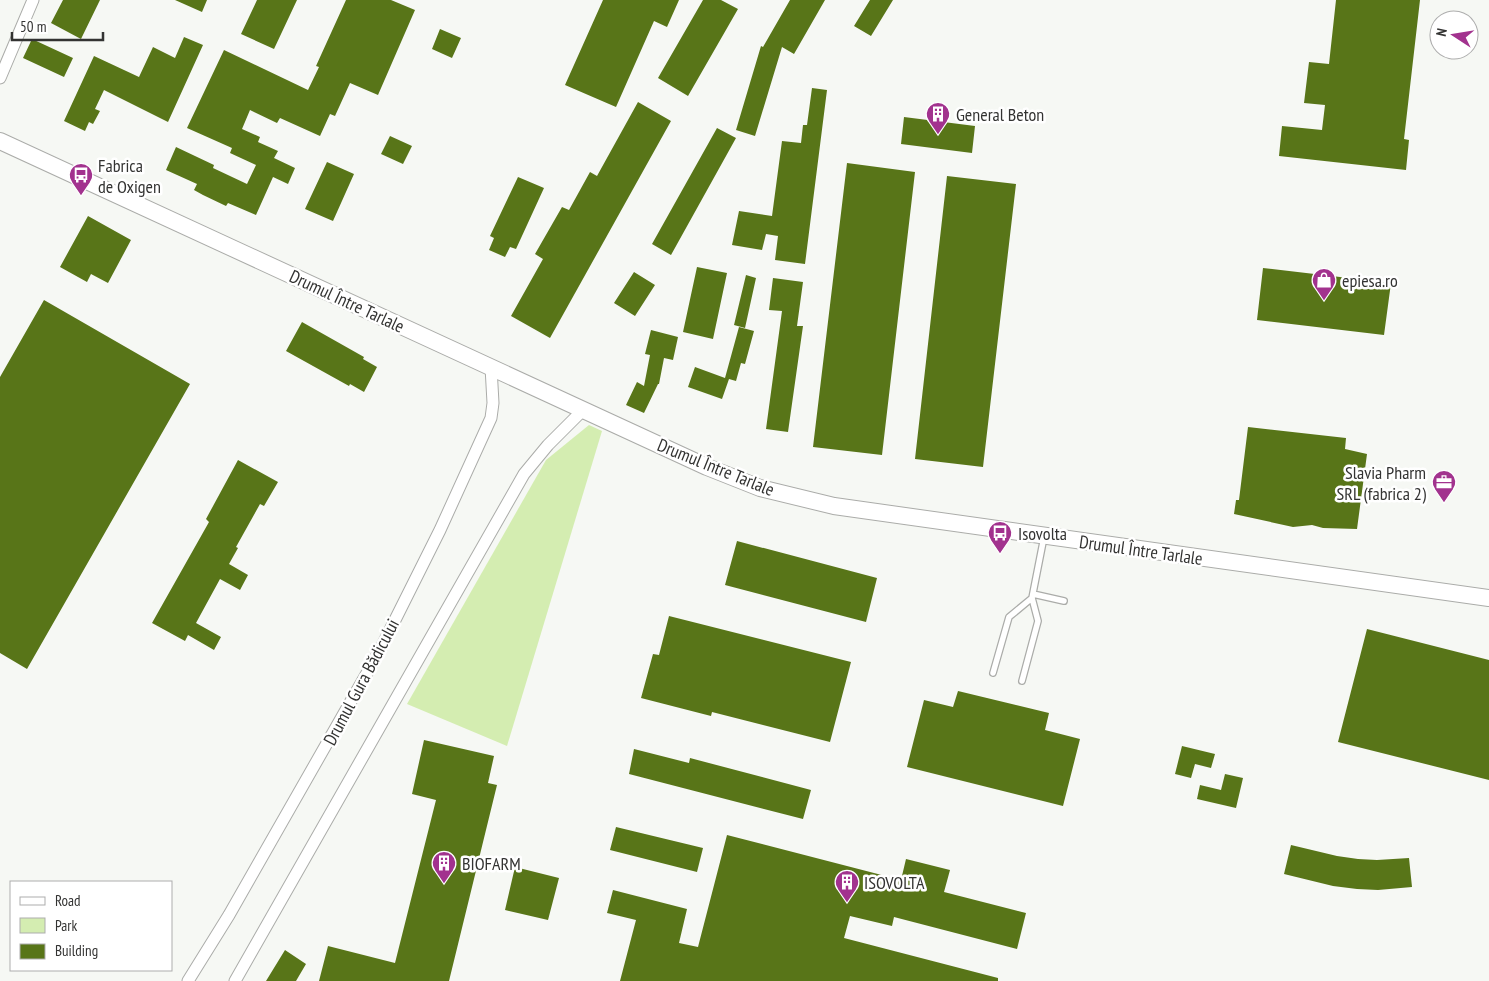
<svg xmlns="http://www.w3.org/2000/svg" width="1489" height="981" font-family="'PT Sans Narrow',sans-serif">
	<rect width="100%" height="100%" fill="#f6f8f4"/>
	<path fill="#d4edb1" d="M589,425L602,431L507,746L407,704L546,460Z"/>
	<path fill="#587518" d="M63,0H100L81,39L51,23Z
		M175,0H207L202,12Z
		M257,0H297L274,49L241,34Z
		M346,0H391L415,10L378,95L350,83L335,116L330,114L320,136L280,118L277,123L250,110L242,129L260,137L258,142L278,151L274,158L295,168L288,184L273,177L256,215L228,203L226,206L203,195L194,190L197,184L166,170L176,147L214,165L213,168L247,184L256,165L230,153L232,148L187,128L224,50L308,90L319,67L316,66Z
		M603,0H679L667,27L654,21L616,107L565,85Z
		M703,0H721L738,9L688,96L658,78Z
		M790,0H825L794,54L782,47L755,136L736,130L761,46L763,47Z
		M870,0H893L871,36L854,26Z
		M1336,0H1420L1404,139L1409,140L1406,170L1279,156L1282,126L1322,130L1325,105L1304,103L1309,62L1329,64Z
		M440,29L461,38L452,58L432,49Z
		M184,37L203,45L168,122L104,90L95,109L100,111L93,124L89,122L85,131L64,121L94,56L139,77L153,47L175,58Z
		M32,39L73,58L64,77L23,58Z
		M812,88L827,90L805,264L775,260L778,236L766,234L762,250L732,245L739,211L772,216L782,141L801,143L803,125H807Z
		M638,102L671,121L550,338L511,316L543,259L535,254L562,207L569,210L590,172L597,176Z
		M904,117L975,126L972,153L901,144Z
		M717,128L736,138L671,255L652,244Z
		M390,136L412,146L403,164L381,154Z
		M327,162L354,174L333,221L305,209Z
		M847,163L915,172L882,455L813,447Z
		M947,176L1016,184L983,467L915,459Z
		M518,177L544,188L516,249L510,247L505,257L489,250L494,238L490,236Z
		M88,216L131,240L108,283L91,274L87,282L60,267Z
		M697,267L727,273L713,339L683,332Z
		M1263,268L1391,283L1384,335L1257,320Z
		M634,272L655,285L635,316L614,303Z
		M746,275L756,278L745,328L734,325Z
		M773,278L803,282L797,326H803L788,432L766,429L782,311L769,310Z
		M44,300L190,384L27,669L0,653V377Z
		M302,322L364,357L363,359L377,367L364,392L350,384L349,386L286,351Z
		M739,327L754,331L745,364L741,363L736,381L729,379L722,399L688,387L695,367L725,378Z
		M651,330L678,337L673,360L664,358L659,384H658L644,413L626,405L637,382L644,386L650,355L645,354Z
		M1248,427L1346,438L1345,449L1367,454L1357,529L1323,528L1312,525L1293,527L1234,514L1236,500H1239Z
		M238,460L278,482L264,506L260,504L236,547L238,548L229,564L248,575L240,590L220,579L196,623L221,637L214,650L188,635L185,641L152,623L209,522L206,519Z
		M737,541L877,578L866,622L725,585Z
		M669,616L851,662L830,742L712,712L711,716L641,698L653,654L659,655Z
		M1367,629L1489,660V780L1338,742Z
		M958,691L1049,713L1045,730L1080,739L1063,806L907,767L924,700L953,707Z
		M424,740L494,756L488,783L497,785L449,981H319L328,946L395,963L436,800L412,794Z
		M1182,746L1215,754L1211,768L1195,764L1191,778L1175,774Z
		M634,749L689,763L690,758L811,790L803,819L629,774Z
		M1225,774L1243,778L1236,808L1197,799L1200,785L1221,790Z
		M616,827L703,848L697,872L610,850Z
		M727,835L901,880L906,859L950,870L944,892L1026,913L1017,949L894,917L892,926L850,916L844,938L998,978V981H620L636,920L607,913L613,890L687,909L679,943L698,947Z
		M1291,845L1337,856L1358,859L1377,860L1409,858L1412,887L1378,890L1357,889L1333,886L1284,874Z
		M515,867L559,878L548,920L505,910Z
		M285,950L306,964L296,981H266Z"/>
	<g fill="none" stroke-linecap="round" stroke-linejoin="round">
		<g stroke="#abaca9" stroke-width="8">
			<path id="lane" d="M1033,594L1064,601
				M993,673L1009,617L1032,598
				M1022,681L1038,621L1032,598L1044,537"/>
		</g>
		<g stroke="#abaca9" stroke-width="13">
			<path id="street" d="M0,78L33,0
				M188,981L229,915L379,652L440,530L491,418L493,403L491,367
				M235,981L524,474L548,445L583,410"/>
		</g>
		<g stroke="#abaca9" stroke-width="18">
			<path id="secondary" d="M0,141L707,467L760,488L834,506L1489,598"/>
		</g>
		<use href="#lane" stroke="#fff" stroke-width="5.5"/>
		<use href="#street" stroke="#fff" stroke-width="11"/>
		<use href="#secondary" stroke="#fff" stroke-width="16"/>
	</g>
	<defs>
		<g id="building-pin" transform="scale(1.25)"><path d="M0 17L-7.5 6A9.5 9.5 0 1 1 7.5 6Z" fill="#a2328e" stroke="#fff"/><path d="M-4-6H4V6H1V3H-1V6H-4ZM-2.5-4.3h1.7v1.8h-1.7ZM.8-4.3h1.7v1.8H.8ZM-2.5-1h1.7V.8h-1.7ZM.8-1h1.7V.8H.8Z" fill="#fff"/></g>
		<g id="bus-pin" transform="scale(1.25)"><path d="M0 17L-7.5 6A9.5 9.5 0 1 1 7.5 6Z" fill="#a2328e" stroke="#fff"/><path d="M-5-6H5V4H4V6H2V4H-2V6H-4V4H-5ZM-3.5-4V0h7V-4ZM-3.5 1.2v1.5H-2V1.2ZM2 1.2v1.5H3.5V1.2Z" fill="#fff"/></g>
		<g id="shop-pin" transform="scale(1.25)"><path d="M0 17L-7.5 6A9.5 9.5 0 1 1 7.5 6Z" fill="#a2328e" stroke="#fff"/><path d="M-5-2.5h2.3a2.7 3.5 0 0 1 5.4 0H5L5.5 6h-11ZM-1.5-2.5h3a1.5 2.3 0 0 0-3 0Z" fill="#fff"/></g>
		<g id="office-pin" transform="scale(1.25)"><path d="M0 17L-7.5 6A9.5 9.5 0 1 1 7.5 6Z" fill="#a2328e" stroke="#fff"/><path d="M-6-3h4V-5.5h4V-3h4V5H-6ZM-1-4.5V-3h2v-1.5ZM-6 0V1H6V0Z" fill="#fff"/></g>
	</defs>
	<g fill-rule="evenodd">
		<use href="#building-pin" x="938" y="114"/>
		<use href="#bus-pin" x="81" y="175"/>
		<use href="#shop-pin" x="1324" y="280"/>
		<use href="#office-pin" x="1444" y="482"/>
		<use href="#bus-pin" x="1000" y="533"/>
		<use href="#building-pin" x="444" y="863"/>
		<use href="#building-pin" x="847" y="882"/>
	</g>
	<g text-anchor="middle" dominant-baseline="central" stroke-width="5" stroke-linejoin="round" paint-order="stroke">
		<g font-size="18" fill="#333332" stroke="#fff" text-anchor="start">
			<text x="956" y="114">General Beton</text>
			<text x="98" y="165">Fabrica<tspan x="98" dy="21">de Oxigen</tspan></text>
			<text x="1342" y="280">epiesa.ro</text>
			<text x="1426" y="472" text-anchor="end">Slavia Pharm<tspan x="1426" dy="21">SRL (fabrica 2)</tspan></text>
			<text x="1018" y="533">Isovolta</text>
			<text x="462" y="863">BIOFARM</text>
			<text x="864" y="882">ISOVOLTA</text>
		</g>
		<g font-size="18" fill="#333332" stroke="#fff">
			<text transform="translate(347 301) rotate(25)">Drumul Între Tarlale</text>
			<text transform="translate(716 467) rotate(22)">Drumul Între Tarlale</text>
			<text transform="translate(1141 550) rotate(8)">Drumul Între Tarlale</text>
			<text transform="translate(361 682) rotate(-62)">Drumul Gura Bădicului</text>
		</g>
	</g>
	<rect x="10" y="881" width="162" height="90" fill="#ffffff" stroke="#adadad"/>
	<rect x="20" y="897" width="25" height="8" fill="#ffffff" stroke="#adadad"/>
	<text x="55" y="906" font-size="15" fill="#333332">Road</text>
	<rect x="20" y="918" width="25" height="15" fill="#d4edb1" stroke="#adadad"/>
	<text x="55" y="931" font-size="15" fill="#333332">Park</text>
	<rect x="20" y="944" width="25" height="15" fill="#587518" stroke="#adadad"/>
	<text x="55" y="956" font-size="15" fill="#333332">Building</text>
	<g transform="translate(1454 35) rotate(282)"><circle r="24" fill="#ffffff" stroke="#adadad"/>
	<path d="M0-4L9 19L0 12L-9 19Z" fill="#a2328e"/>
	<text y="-8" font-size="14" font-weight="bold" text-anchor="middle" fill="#333332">N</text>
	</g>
	<path d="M12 32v8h91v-8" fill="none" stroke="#333332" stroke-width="2.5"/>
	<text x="20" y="32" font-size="15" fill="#333332" stroke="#ffffff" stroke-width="4" paint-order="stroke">50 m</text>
</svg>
